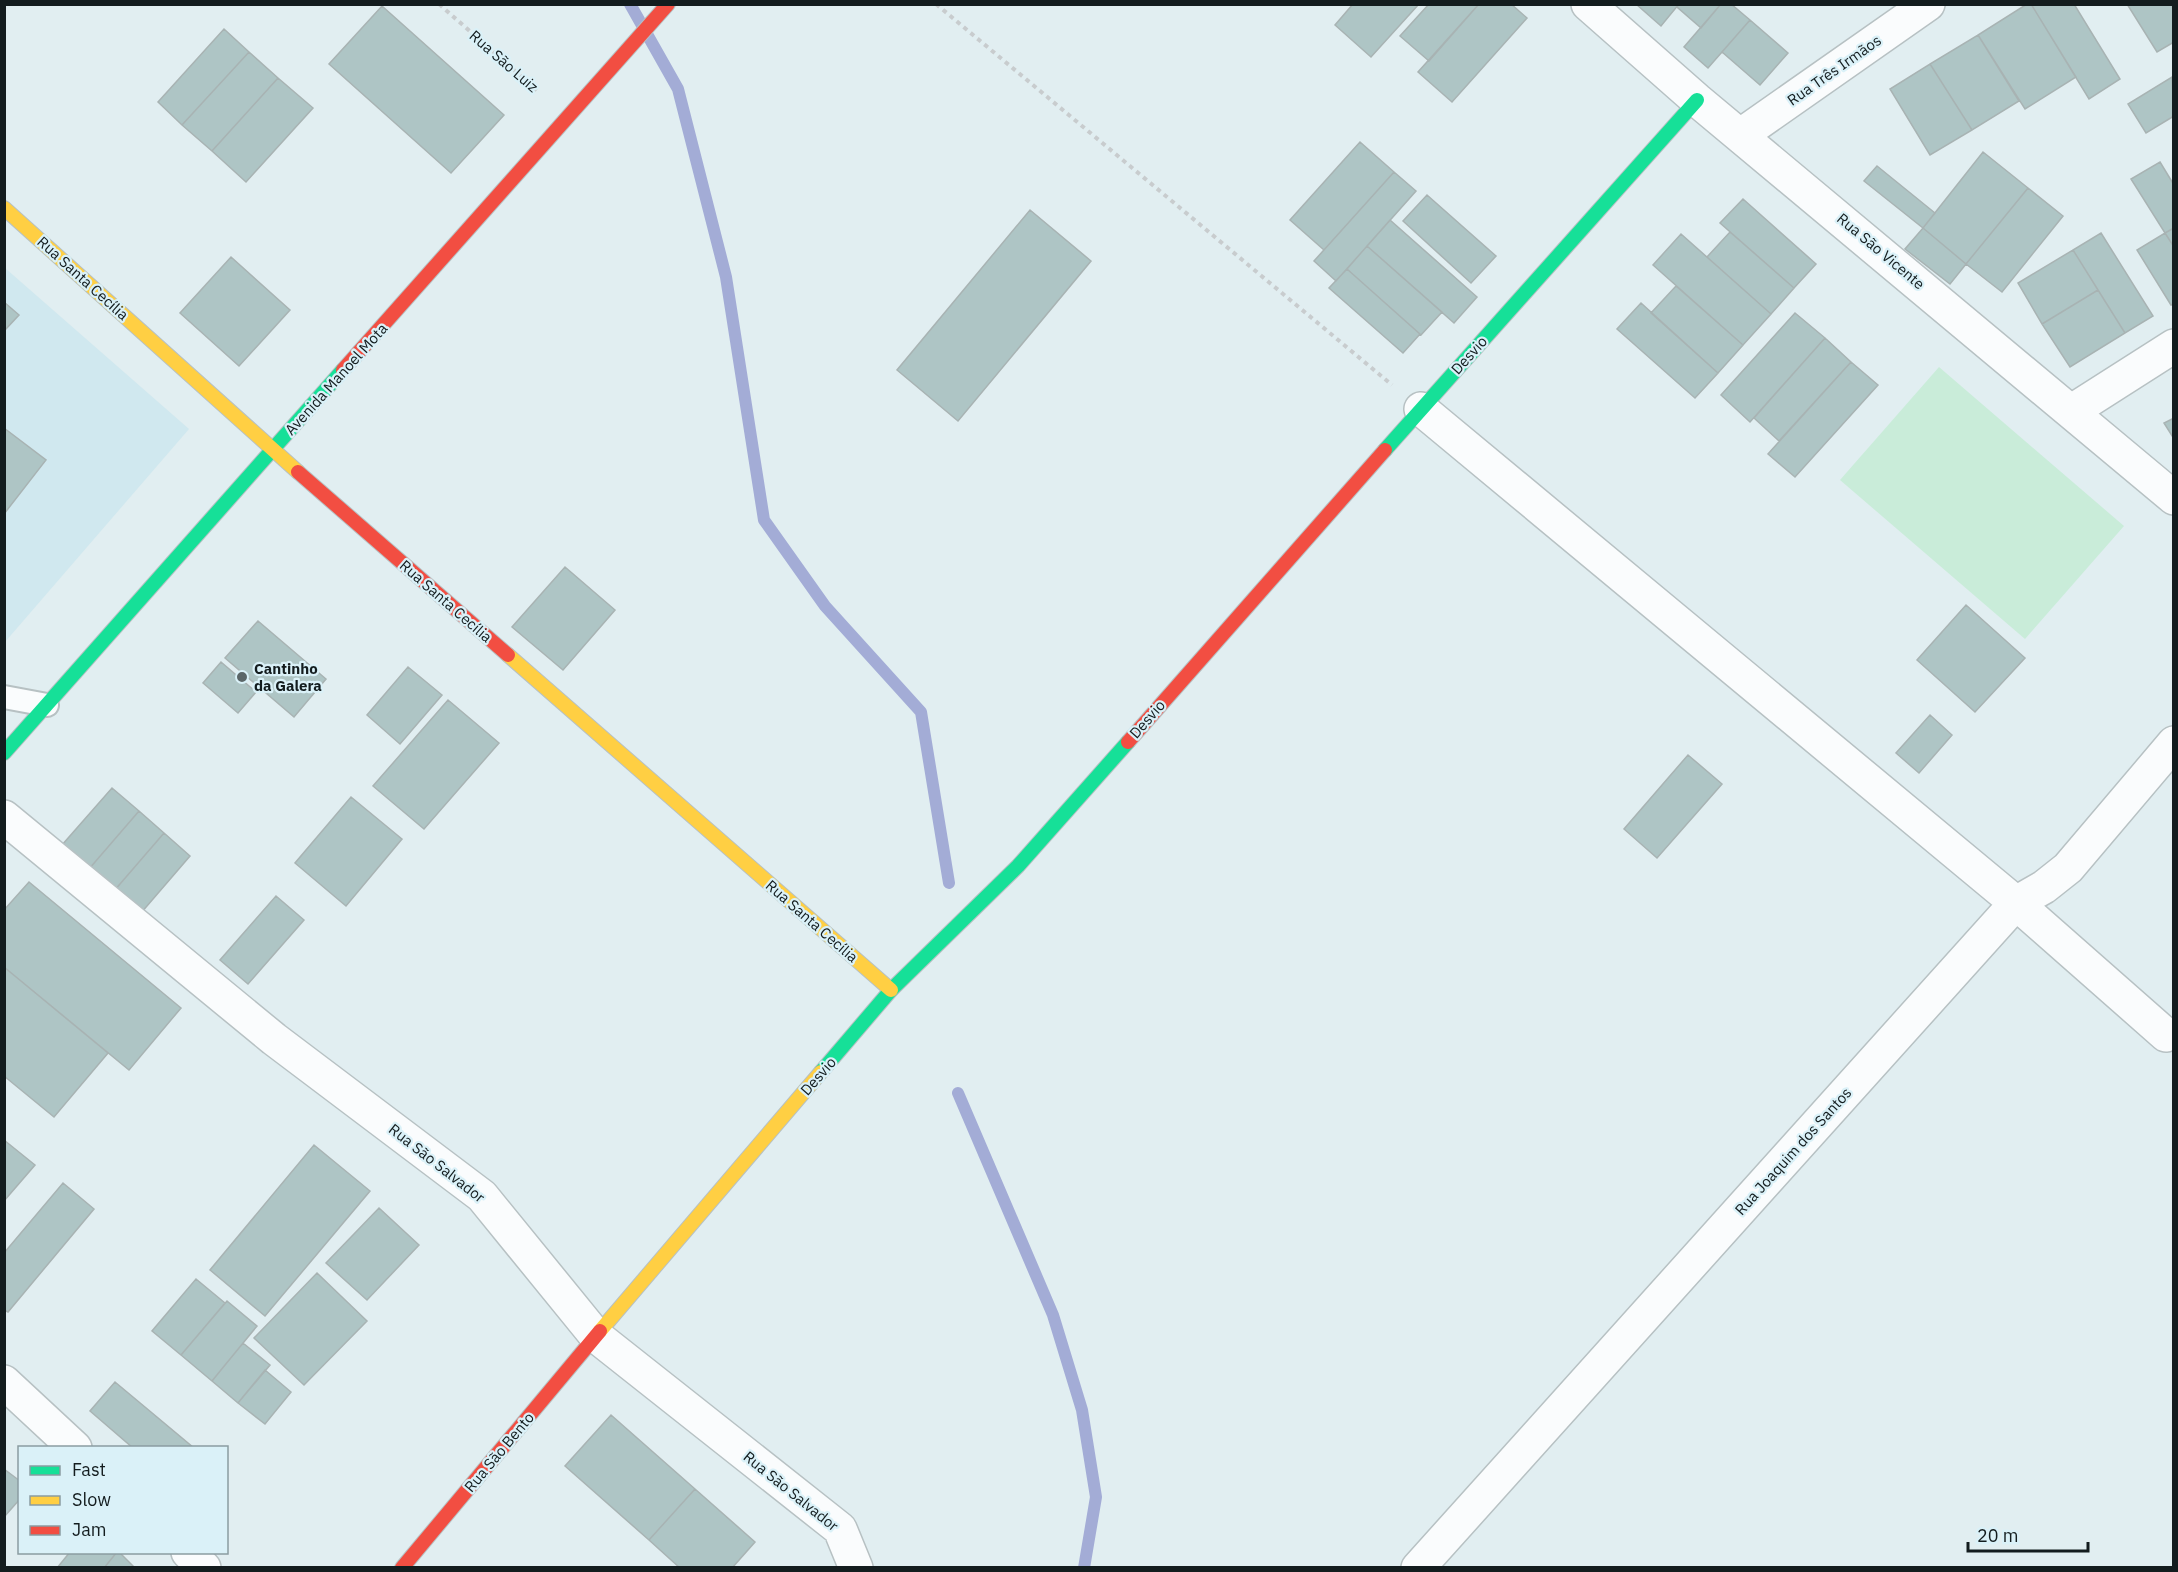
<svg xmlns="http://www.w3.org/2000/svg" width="2178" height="1572" font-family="'IBM Plex Sans',sans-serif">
	<rect width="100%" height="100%" fill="#e1eef1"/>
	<path fill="#d0e8ef" d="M5,268L189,429L5,642Z"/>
	<path fill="#c9ecd9" d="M1939,367L2124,526L2025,639L1840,480Z"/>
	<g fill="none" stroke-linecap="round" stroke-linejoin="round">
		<path stroke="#a3acd6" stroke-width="12" d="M630,4L678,89L726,277L764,520L825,606L921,712L949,883
			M958,1093L1053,1315L1082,1410L1096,1497L1084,1568"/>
	</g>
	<path fill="#aec5c5" stroke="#a8b3b3" stroke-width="1.5" d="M1353,4H1419L1371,57L1335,25Z
		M1429,4H1479L1429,61L1400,36Z
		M1479,4H1511L1527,18L1452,102L1418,72Z
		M1636,4H1679L1661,26Z
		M1679,4H1721L1701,28L1677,7Z
		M1721,4H1731L1750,20L1708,68L1684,47Z
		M2027,4H2031L2076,77L2025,109L1978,35Z
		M2031,4H2074L2120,79L2089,99Z
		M2127,4H2171L2174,9V42L2157,52Z
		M382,6L504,115L451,173L329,64Z
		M1750,20L1788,53L1760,85L1722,52Z
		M224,29L249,52L182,125L158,102Z
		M1978,35L2019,101L1972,130L1930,64Z
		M249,52L278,78L212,151L182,125Z
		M1930,64L1972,130L1930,155L1890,89Z
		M2172,77L2174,116L2146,133L2128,104Z
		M278,78L313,108L246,182L212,151Z
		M1360,142L1394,172L1324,250L1290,220Z
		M1983,152L2028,188L1966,264L1923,228Z
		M2160,162L2174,185V228L2165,233L2131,179Z
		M1877,166L1935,213L1923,228L1864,181Z
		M1394,172L1416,191L1336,281L1314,261Z
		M2028,188L2063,216L2002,292L1966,264Z
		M1427,195L1496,256L1471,283L1403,221Z
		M1743,199L1816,264L1794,288L1720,223Z
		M1030,210L1091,261L958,421L897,370Z
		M1390,220L1477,297L1454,323L1367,246Z
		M1923,228L1966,264L1950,284L1905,249Z
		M2174,228V247L2165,233Z
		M1730,232L1794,288L1771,314L1707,257Z
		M2101,233L2153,316L2125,333L2073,250Z
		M2165,233L2174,247V304L2171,305L2137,250Z
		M1681,234L1771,314L1743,345L1653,265Z
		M1367,246L1442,312L1421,335L1347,269Z
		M2073,250L2098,290L2042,324L2018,283Z
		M231,257L290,310L239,366L180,313Z
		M1347,269L1420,334L1403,353L1329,288Z
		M1676,286L1743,345L1718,373L1651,313Z
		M2098,290L2125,333L2070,367L2042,324Z
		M4,302L19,315L4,331Z
		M1641,303L1718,373L1695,398L1617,329Z
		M1795,313L1825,338L1750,422L1721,395Z
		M1825,338L1851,362L1779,441L1754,418Z
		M1851,362L1878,385L1795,477L1768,454Z
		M2174,418V439L2164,423Z
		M4,428L46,460L4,514Z
		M565,567L615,610L563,670L512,627Z
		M1966,605L2025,658L1975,712L1917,660Z
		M258,621L326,679L294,717L225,658Z
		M221,662L256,692L238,713L203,683Z
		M408,667L442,695L400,744L367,715Z
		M448,700L499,743L424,829L373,786Z
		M1930,715L1952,735L1919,773L1896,753Z
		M1688,755L1722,784L1657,858L1624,829Z
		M112,788L139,811L89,869L62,845Z
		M351,797L402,839L346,906L295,863Z
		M139,811L164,833L114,891L89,869Z
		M164,833L190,856L141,913L114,891Z
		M29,882L181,1008L129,1070L4,967V910Z
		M276,896L304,920L248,984L220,960Z
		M4,967L108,1053L54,1117L4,1076Z
		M4,1140L35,1165L4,1201Z
		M314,1145L370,1191L265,1316L210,1270Z
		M63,1183L94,1209L8,1312L4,1310V1253Z
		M379,1208L419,1245L367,1300L326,1263Z
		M317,1273L367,1321L304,1385L254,1338Z
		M196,1279L225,1303L181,1355L152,1331Z
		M227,1301L257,1326L212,1381L181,1355Z
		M243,1343L270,1365L238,1403L212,1381Z
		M265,1370L291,1392L265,1424L238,1403Z
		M115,1382L194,1448H133L90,1411Z
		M611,1415L695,1489L649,1540L565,1466Z
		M4,1469L20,1481V1499L4,1517Z
		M695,1489L755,1542L732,1568H680L649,1540Z
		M70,1552H117L104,1568H57Z
		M117,1552H119L135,1568H104Z"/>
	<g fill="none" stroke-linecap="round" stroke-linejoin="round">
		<g stroke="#b7c1c3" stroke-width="26">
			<path id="lane" d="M4,697L47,705"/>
		</g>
		<g stroke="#b7c1c3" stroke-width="36">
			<path id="street" d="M1588,4L1697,100L2174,498
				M1741,135L1928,4
				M1421,409L2016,903L2166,1035
				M2072,411L2174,346
				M4,817L274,1039L482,1196L596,1336L840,1529L856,1568
				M4,1382L75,1448
				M188,1552L204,1568
				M1418,1568L2016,903L2044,887L2068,868L2174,743"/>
		</g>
		<g stroke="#b7c1c3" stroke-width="16">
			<path id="fast" d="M1385,450L1697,100
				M4,753L343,370
				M821,1072L891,990L1018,866L1128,742"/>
		</g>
		<g stroke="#b7c1c3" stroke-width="16">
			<path id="slow" d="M4,208L298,472
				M508,655L891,990
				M600,1331L821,1072"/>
		</g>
		<g stroke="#b7c1c3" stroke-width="16">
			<path id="jam" d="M343,370L668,4
				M298,472L508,655
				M1128,742L1385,450
				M402,1568L600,1331"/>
		</g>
		<path stroke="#c8ccce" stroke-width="4" stroke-dasharray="4.5 4.5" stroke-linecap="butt" d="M439,4L540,93
			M936,4L1392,385"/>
		<use href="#lane" stroke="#fafcfd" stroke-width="22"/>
		<use href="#street" stroke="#fafcfd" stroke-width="33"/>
		<use href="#fast" stroke="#16e098" stroke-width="14"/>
		<use href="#slow" stroke="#ffcf43" stroke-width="14"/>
		<use href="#jam" stroke="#f24e42" stroke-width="14"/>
	</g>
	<circle fill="#5b6668" stroke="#daf1f8" stroke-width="2" cx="242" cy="677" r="6"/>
	<g text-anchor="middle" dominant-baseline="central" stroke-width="4.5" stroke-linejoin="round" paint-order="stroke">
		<g font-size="15" fill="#131c1e" stroke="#daf1f8">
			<text transform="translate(504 61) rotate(41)">Rua São Luiz</text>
			<text transform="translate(1834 70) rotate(-35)">Rua Três Irmãos</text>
			<text transform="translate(1881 251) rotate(40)">Rua São Vicente</text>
			<text transform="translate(83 278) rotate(42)">Rua Santa Cecília</text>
			<text transform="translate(1469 355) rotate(-48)">Desvio</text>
			<text transform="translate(336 379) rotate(-48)">Avenida Manoel Mota</text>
			<text transform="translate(446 601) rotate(41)">Rua Santa Cecília</text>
			<text transform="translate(1147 719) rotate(-49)">Desvio</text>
			<text transform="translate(812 921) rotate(41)">Rua Santa Cecília</text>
			<text transform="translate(818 1076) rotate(-49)">Desvio</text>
			<text transform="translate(1793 1151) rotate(-48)">Rua Joaquim dos Santos</text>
			<text transform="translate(437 1163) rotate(38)">Rua São Salvador</text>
			<text transform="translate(499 1452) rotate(-50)">Rua São Bento</text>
			<text transform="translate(791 1491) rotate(39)">Rua São Salvador</text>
		</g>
		<g font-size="15" font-weight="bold" fill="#131c1e" stroke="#daf1f8" text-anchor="start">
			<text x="254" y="668">Cantinho<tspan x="254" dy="17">da Galera</tspan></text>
		</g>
	</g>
	<rect width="2178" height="1572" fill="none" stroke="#131c1e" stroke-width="12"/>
	<rect x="18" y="1446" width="210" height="108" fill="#daf1f8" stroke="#8a9ca1" stroke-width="1.5"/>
	<rect x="30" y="1466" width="30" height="9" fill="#16e098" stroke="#8a9ca1" stroke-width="1.5"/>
	<text x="72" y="1476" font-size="18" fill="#131c1e">Fast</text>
	<rect x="30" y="1496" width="30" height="9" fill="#ffcf43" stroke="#8a9ca1" stroke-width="1.5"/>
	<text x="72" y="1506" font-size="18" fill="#131c1e">Slow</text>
	<rect x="30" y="1526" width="30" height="9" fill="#f24e42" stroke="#8a9ca1" stroke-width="1.5"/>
	<text x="72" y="1536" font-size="18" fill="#131c1e">Jam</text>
	<path d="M1968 1542v9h120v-9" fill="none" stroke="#131c1e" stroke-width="3"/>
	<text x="1977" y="1542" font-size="18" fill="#131c1e" stroke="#daf1f8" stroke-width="4.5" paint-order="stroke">20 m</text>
</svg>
